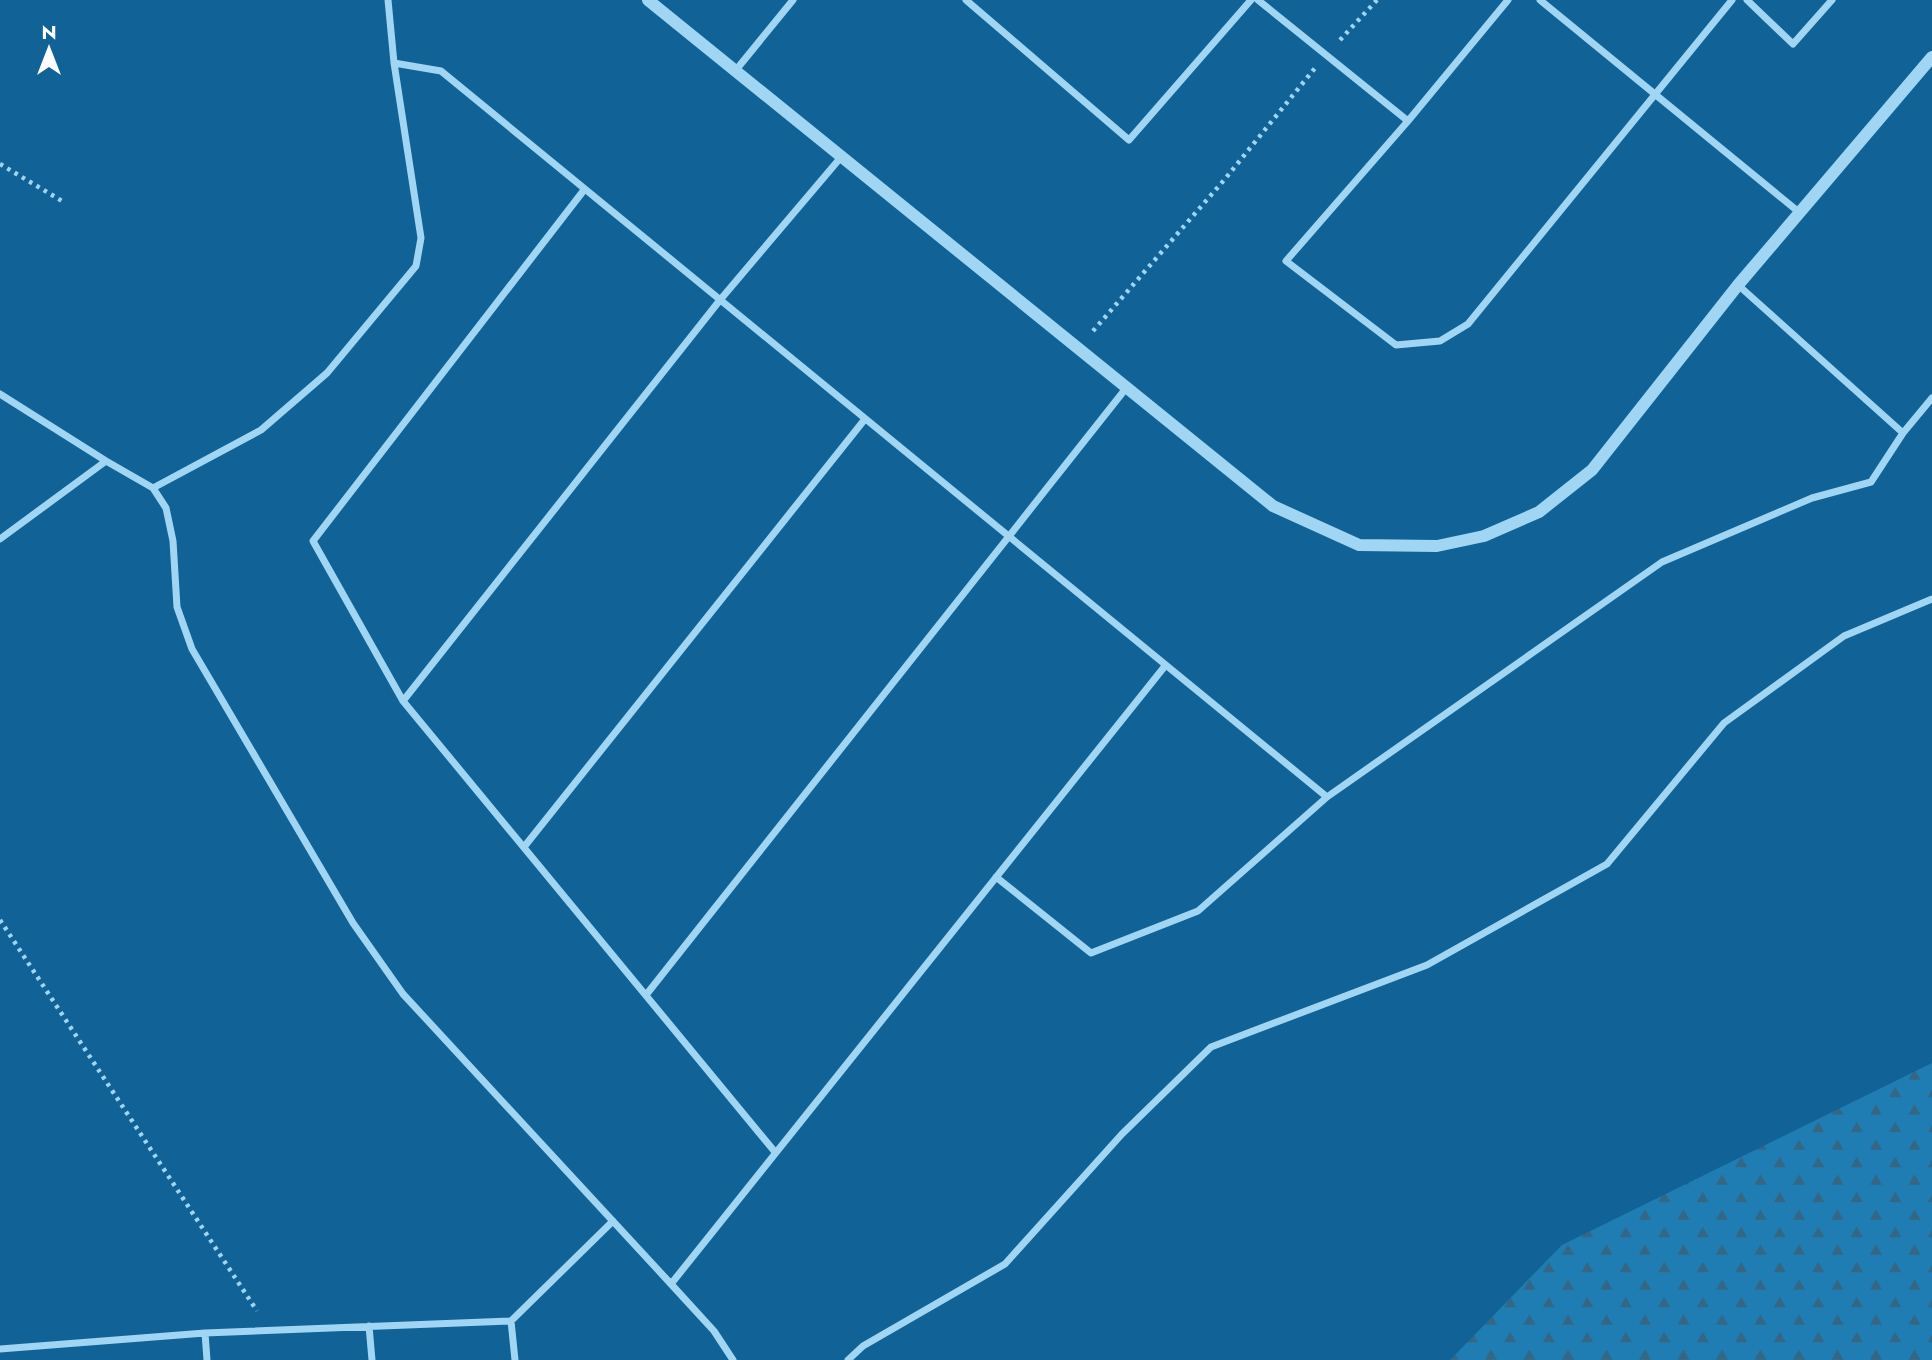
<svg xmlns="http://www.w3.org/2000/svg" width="1932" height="1360" font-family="Jost,sans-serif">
	<defs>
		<pattern id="forest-firs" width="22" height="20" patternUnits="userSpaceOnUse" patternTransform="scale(1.75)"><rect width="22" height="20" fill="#1f7db3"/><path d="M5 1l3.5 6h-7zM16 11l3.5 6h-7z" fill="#336785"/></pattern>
	</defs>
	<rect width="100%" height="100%" fill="#116296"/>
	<path fill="url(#forest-firs)" d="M1932,1063V1360H1450L1562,1245Z"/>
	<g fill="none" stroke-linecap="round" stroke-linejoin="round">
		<path stroke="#a0d5f4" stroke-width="4.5" stroke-dasharray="3.5 5" stroke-linecap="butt" d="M1340,40L1377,0
			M0,164L62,201
			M1093,331L1225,179L1315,68
			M0,920L257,1311"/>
		<path stroke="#a0d5f4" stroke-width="7" d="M966,0L1129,140L1251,0
			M1258,0L1408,121
			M1508,0L1408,121L1286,261L1396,345L1440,341L1468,324L1732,0
			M1540,0L1800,213
			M1747,0L1793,44L1832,0
			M394,63L441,71L1327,797
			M736,70L793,0
			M584,190L313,541L403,701L775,1152
			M1738,285L1903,433
			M0,394L106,461L153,488L166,508L173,541L177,607L192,649L353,923L403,994L671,1284L714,1331L733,1360
			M153,488L261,430L327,373L416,266L421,238L394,63L388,0
			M0,539L106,461
			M403,701L720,300L842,156
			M524,847L865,419
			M996,877L1091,953L1198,911L1327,797L1662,562L1812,498L1871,482L1903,433L1932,398
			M646,995L1127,387
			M671,1284L1165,666
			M511,1321L515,1360
			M369,1326L372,1360
			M0,1349L205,1333
			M207,1360L205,1333L511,1321L613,1221
			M848,1360L863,1346L1005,1264L1122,1134L1211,1047L1427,965L1607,864L1724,723L1844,636L1932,599"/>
		<path stroke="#a0d5f4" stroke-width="12" d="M648,0L1273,506L1359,545L1437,546L1484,536L1539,512L1592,470L1738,285L1932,57"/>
	</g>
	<g transform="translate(49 49)" stroke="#116296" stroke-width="5" paint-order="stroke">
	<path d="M0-5L12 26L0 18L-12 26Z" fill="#ffffff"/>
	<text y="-10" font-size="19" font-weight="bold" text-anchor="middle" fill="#ffffff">N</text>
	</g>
</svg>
